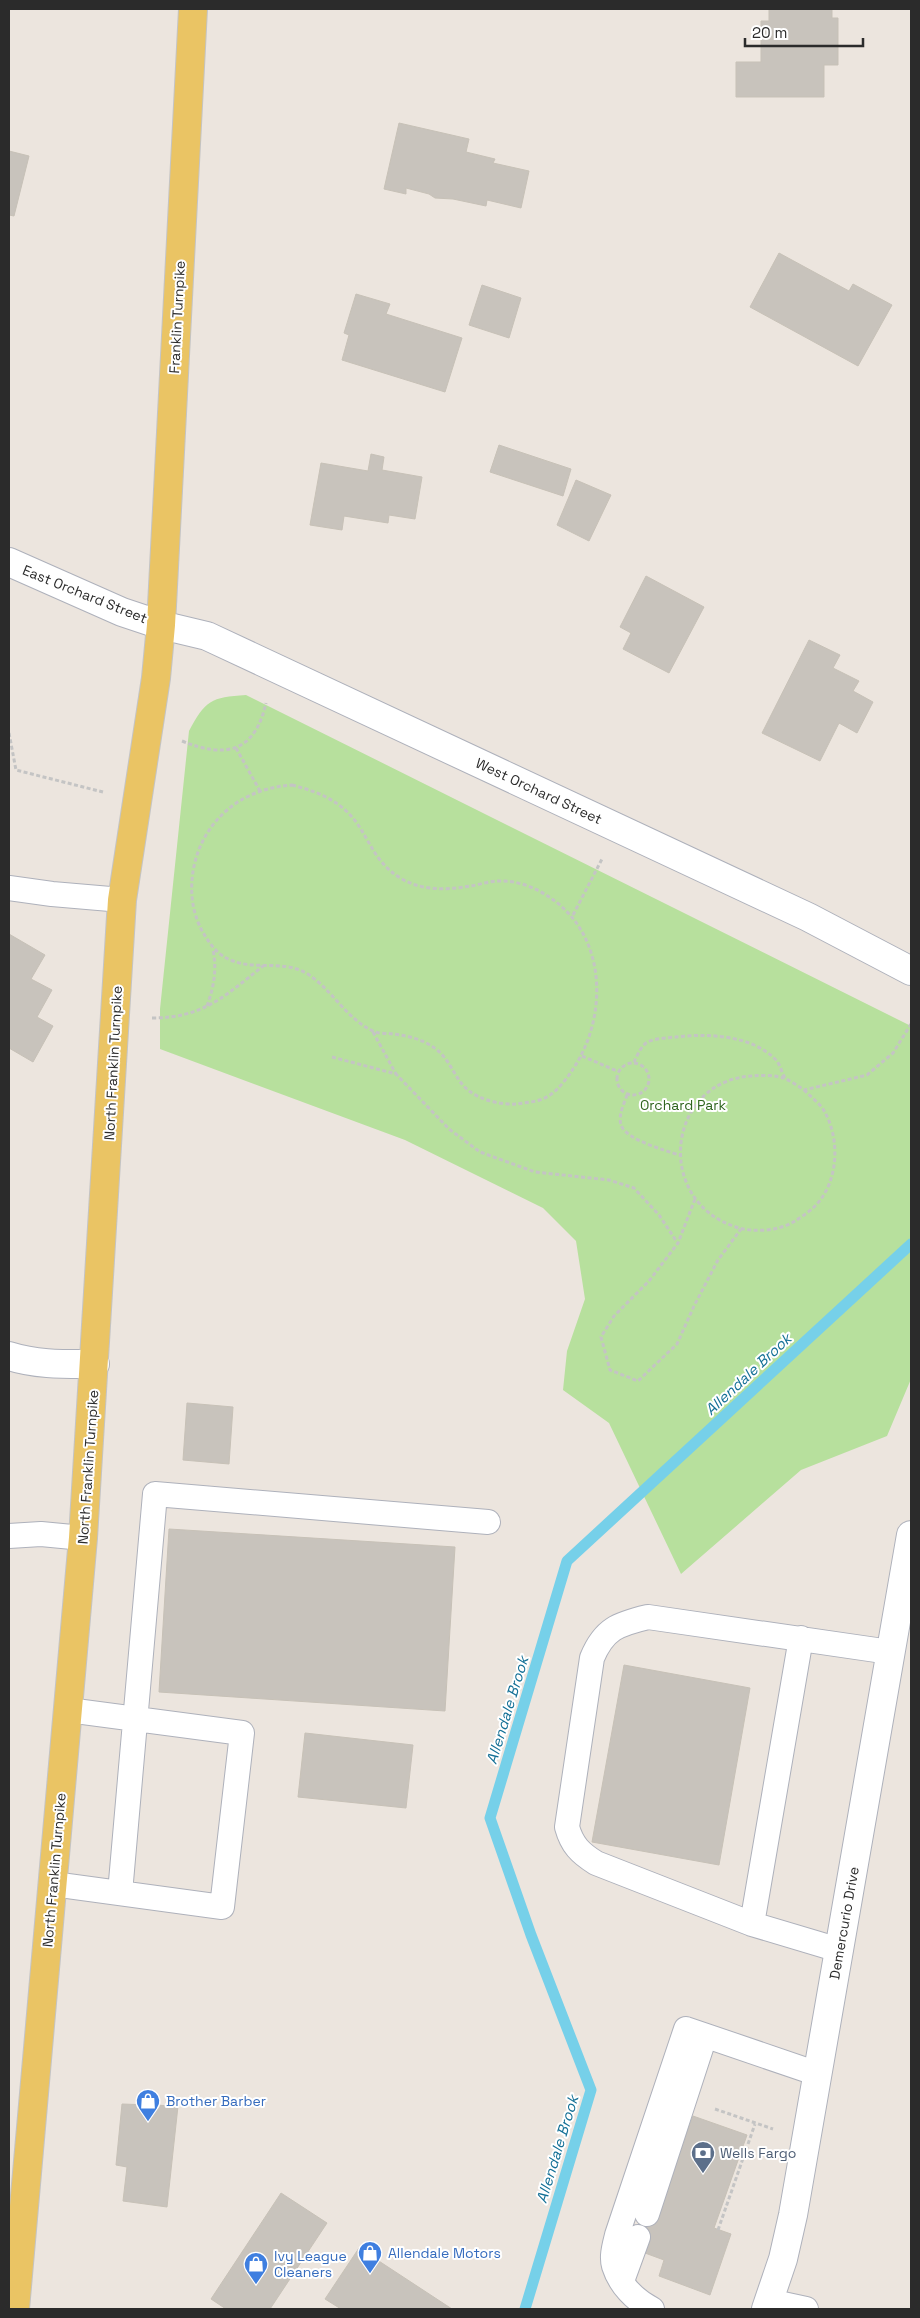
<svg xmlns="http://www.w3.org/2000/svg" width="920" height="2318" font-family="'Space Grotesk',sans-serif">
	<rect width="100%" height="100%" fill="#ece5de"/>
	<path fill="#b7e09d" d="M246,695L911,1026V1379L887,1436L801,1470L681,1574L609,1423L563,1390L567,1351L585,1299L576,1241L543,1208L405,1140L160,1049V1009L189,731C205,701 211,697 246,695Z"/>
	<g fill="none" stroke-linecap="round" stroke-linejoin="round">
		<path stroke="#76d0e9" stroke-width="11" d="M525,2309L591,2090L531,1935L490,1818L567,1561L911,1244"/>
	</g>
	<path fill="#c8c3bc" stroke="#c7c1b7" d="M769,9H832V18H838V65H824V97H736V62H761V21H769Z
		M399,123L469,139L466,152L495,159L493,163L529,171L521,208L487,200L486,206L453,199L435,198L429,194L406,188V194L384,189Z
		M9,151L29,156L14,216L9,215Z
		M779,253L849,291L853,284L892,305L858,366L750,307Z
		M482,285L521,298L509,338L469,325Z
		M356,294L390,304L386,314L462,338L445,392L342,360L349,335L344,333Z
		M499,445L571,469L563,496L490,472Z
		M371,454L384,457L382,470L422,477L415,519L389,515L388,523L344,516L342,530L310,525L321,463L368,471Z
		M576,480L611,495L589,541L557,525Z
		M646,576L704,607L669,673L623,649L631,633L620,627Z
		M809,640L840,655L833,668L859,681L853,691L873,702L857,733L839,723L820,761L762,733Z
		M9,934L45,955L31,979L52,990L37,1017L53,1026L33,1062L9,1048Z
		M187,1403L233,1407L229,1464L183,1460Z
		M169,1529L455,1547L445,1711L159,1692Z
		M624,1665L750,1688L719,1865L592,1842Z
		M305,1733L413,1745L406,1808L298,1797Z
		M122,2104L178,2106L167,2207L123,2201L127,2167L116,2165Z
		M693,2116L747,2135L714,2228L731,2234L710,2295L659,2276L664,2260L645,2253L649,2241L635,2236L643,2213L657,2217Z
		M281,2193L327,2223L270,2309H226L211,2299Z
		M359,2248L452,2309H341L325,2299Z"/>
	<g fill="none" stroke-linecap="round" stroke-linejoin="round">
		<g stroke="#aeb1bb" stroke-width="26">
			<path id="service" d="M9,888L52,894L122,900
				M9,1536L41,1534L83,1538
				M53,1884L222,1907L242,1733L68,1710
				M120,1893L155,1494L488,1522
				M752,1924L801,1638
				M839,1950L752,1924L596,1863C580,1853 572,1845 567,1827L592,1658C604,1629 618,1624 648,1617L890,1652
				M647,2214L705,2036
				M622,2281L638,2237
				M769,2301L806,2309
				M652,2309C635,2300 620,2285 614,2266C611,2256 615,2244 617,2235L686,2029L818,2074"/>
		</g>
		<g stroke="#aeb1bb" stroke-width="30">
			<path id="minor" d="M9,562L122,612L161,625
				M9,1356C37,1365 65,1364 95,1364
				M766,2309L783,2259L793,2215L911,1535"/>
		</g>
		<g stroke="#aeb1bb" stroke-width="30">
			<path id="secondary" d="M161,625L207,636L808,917L911,971"/>
		</g>
		<g stroke="#c4c4c4" stroke-width="30">
			<path id="primary" d="M15,2309L83,1538L122,900L156,678L161,625L193,9"/>
		</g>
		<path stroke="#c4c4c4" stroke-width="3" stroke-dasharray="4 2.5" stroke-linecap="butt" d="M9,733L16,770L103,792
			M182,741C226,759 255,752 266,703
			M236,748L260,791
			M292,785C311,790 329,796 344,809C369,830 369,860 402,879C423,891 447,890 470,886C479,885 489,881 498,881C517,880 537,888 552,899C607,937 608,1017 573,1069C567,1078 559,1089 550,1095C540,1102 528,1102 517,1104C501,1105 480,1100 468,1090C457,1081 453,1068 444,1057C432,1042 412,1036 393,1034C386,1033 377,1034 371,1030C345,1017 330,987 306,973C283,960 256,970 233,961C219,956 211,946 204,934C183,900 190,851 216,821C236,798 263,787 292,785Z
			M573,915L602,859
			M207,1006C214,987 217,969 213,949
			M152,1018C203,1018 225,996 263,966
			M373,1032L396,1074
			M582,1056L617,1071
			M332,1057L396,1074L449,1129L480,1152L535,1172L609,1180L634,1188L659,1215L677,1242
			M634,1062C637,1056 640,1048 646,1043C654,1038 667,1038 676,1037C708,1033 753,1035 777,1061C780,1065 782,1073 785,1078
			M617 1079a16 16 0 1 1 32 0a16 16 0 1 1-32 0Z
			M804,1090C810,1096 818,1102 823,1109C841,1138 839,1183 814,1207C809,1212 801,1217 795,1221C780,1231 753,1233 736,1227C654,1201 666,1082 751,1076C761,1075 774,1075 784,1078C791,1081 798,1086 804,1090L867,1075L893,1053L911,1024
			M627,1095C624,1104 618,1115 621,1125C626,1140 665,1150 679,1155
			M695,1199L678,1243L649,1281L614,1316L601,1337L610,1370L638,1381L677,1344L694,1306L718,1260L741,1229
			M715,2109L773,2129
			M718,2230L755,2124"/>
		<use href="#service" stroke="#fff" stroke-width="24"/>
		<use href="#minor" stroke="#fff" stroke-width="28"/>
		<use href="#secondary" stroke="#fff" stroke-width="28"/>
		<use href="#primary" stroke="#eac464" stroke-width="28"/>
	</g>
	<defs>
		<g id="shop-pin" transform="scale(1.25)"><path d="M0 17L-7.5 6A9.5 9.5 0 1 1 7.5 6Z" fill="#3f7fe0" stroke="#fff"/><path d="M-5-2.5h2.3a2.7 3.5 0 0 1 5.4 0H5L5.5 6h-11ZM-1.5-2.5h3a1.5 2.3 0 0 0-3 0Z" fill="#fff"/></g>
		<g id="bank-pin" transform="scale(1.25)"><path d="M0 17L-7.5 6A9.5 9.5 0 1 1 7.5 6Z" fill="#5c6f8a" stroke="#fff"/><path d="M-6-4H6V4H-6ZM0-2.3a2.3 2.3 0 1 0 0 4.6a2.3 2.3 0 1 0 0-4.6Z" fill="#fff"/></g>
	</defs>
	<g fill-rule="evenodd">
		<use href="#shop-pin" x="148" y="2101"/>
		<use href="#bank-pin" x="703" y="2153"/>
		<use href="#shop-pin" x="370" y="2253"/>
		<use href="#shop-pin" x="256" y="2264"/>
	</g>
	<g text-anchor="middle" dominant-baseline="central" stroke-width="4" stroke-linejoin="round" paint-order="stroke">
		<g font-size="14" fill="#2b2b2b" stroke="#fff">
			<text transform="translate(177 317) rotate(-87)">Franklin Turnpike</text>
			<text transform="translate(85 594) rotate(22)">East Orchard Street</text>
			<text transform="translate(539 791) rotate(25)">West Orchard Street</text>
			<text transform="translate(113 1063) rotate(-87)">North Franklin Turnpike</text>
			<text transform="translate(88 1467) rotate(-86)">North Franklin Turnpike</text>
			<text transform="translate(54 1870) rotate(-85)">North Franklin Turnpike</text>
			<text transform="translate(844 1923) rotate(-80)">Demercurio Drive</text>
		</g>
		<g font-size="14" fill="#30651e" stroke="#fff">
			<text x="683" y="1105">Orchard Park</text>
		</g>
		<g font-size="14" fill="#366cbe" stroke="#fff" text-anchor="start">
			<text x="166" y="2101">Brother Barber</text>
			<text x="388" y="2253">Allendale Motors</text>
			<text x="274" y="2256">Ivy League<tspan x="274" dy="16">Cleaners</tspan></text>
		</g>
		<g font-size="14" fill="#4e5e75" stroke="#fff" text-anchor="start">
			<text x="720" y="2153">Wells Fargo</text>
		</g>
		<g font-size="15" font-style="italic" fill="#147096" stroke="#fff">
			<text transform="translate(748 1374) rotate(-43)">Allendale Brook</text>
			<text transform="translate(507 1710) rotate(-73)">Allendale Brook</text>
			<text transform="translate(557 2149) rotate(-73)">Allendale Brook</text>
		</g>
	</g>
	<rect width="920" height="2318" fill="none" stroke="#2b2b2b" stroke-width="20"/>
	<path d="M745 38v8h118v-8" fill="none" stroke="#2b2b2b" stroke-width="2.5"/>
	<text x="752" y="38" font-size="15" fill="#2b2b2b" stroke="#ffffff" stroke-width="4" paint-order="stroke">20 m</text>
</svg>
